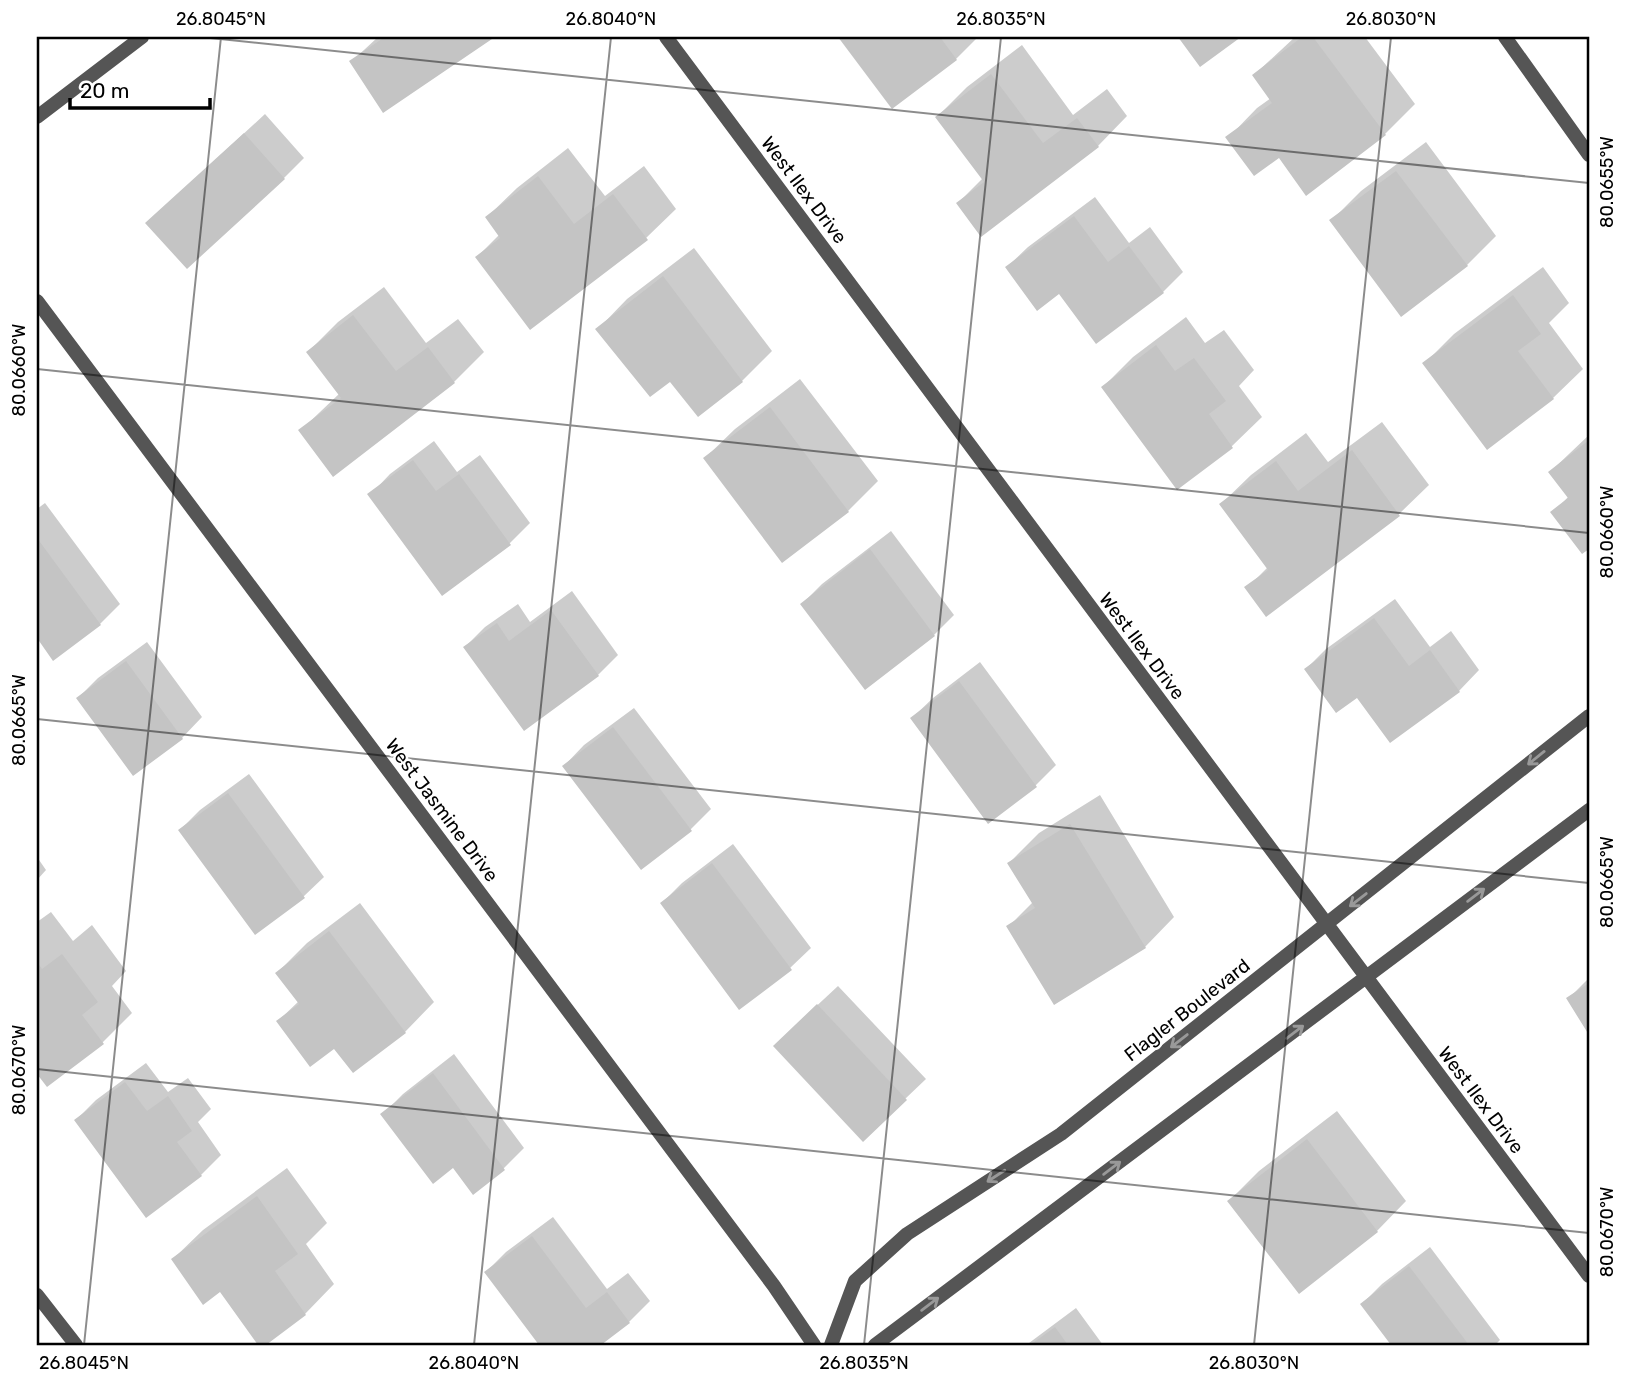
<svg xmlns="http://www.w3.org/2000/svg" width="1626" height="1382" font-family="Rubik,sans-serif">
	<rect width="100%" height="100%" fill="#fff"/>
	<path fill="#0003" d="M378,37H491L384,110L351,62Z
		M841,37H978L956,59L893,107Z
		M1295,37H1365L1415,104L1385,134L1279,155L1228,138L1257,108L1271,98L1254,75Z
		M1022,45L1073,115L1107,89L1127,116L1098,146L958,203L983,178L937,117L967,87Z
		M265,114L304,158L284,178L147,223Z
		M1426,142L1496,236L1467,265L1331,221L1361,191Z
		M568,148L605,196L644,166L676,209L646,238L477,257L500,234L487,217L517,188Z
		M1095,197L1129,243L1150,227L1183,272L1163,292H1060L1007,267L1028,247Z
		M694,248L772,351L742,381L698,415L670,380L598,329L627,299Z
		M1543,267L1569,303L1549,323L1583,369L1553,398L1425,363L1454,334Z
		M384,287L426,343L458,319L484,352L454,382L334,474L300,431L340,393L308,352L338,322Z
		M1186,317L1205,343L1224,330L1254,370L1239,386L1262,417L1232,446L1177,487L1103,387L1133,357Z
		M800,379L878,481L848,511L705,458L735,429Z
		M1382,422L1429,485L1399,514L1267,614L1247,588L1268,567L1221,504L1251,475L1306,433L1328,462Z
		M1589,435V547L1582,552L1553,513L1569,496L1550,472Z
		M434,441L457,472L480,455L530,523L510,543L443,594L370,495L390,474Z
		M45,503L120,604L100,624L54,659L37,636V509Z
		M891,531L954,615L934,635L802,604L822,584Z
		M572,591L618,655L598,675L465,647L485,627L518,604L530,622Z
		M1395,599L1430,647L1451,631L1479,670L1459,691L1357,695L1306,669L1326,649Z
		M147,642L202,717L182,738L134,773L78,698L98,678Z
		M980,662L1056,765L1036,785L988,822L912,718L933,698Z
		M634,708L711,809L690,830L564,766L584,745Z
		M249,774L324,877L303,897L180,830L200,810Z
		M1100,795L1174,917L1145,947L1008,927L1033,902L1009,863L1039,833Z
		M733,844L811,948L790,968L662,903L682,883Z
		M37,857L46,870L37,880Z
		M360,903L434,1002L405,1032L278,1021L299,1001L277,973L307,943Z
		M51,912L73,941L92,925L126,971L112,986L132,1013L103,1042L47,1085L37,1071V922Z
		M1589,978V1031L1568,999Z
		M838,986L926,1079L863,1139L795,1026Z
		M454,1054L524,1148L504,1168L473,1193L454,1166L383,1114L403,1094Z
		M146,1063L168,1092L188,1078L211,1109L198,1122L221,1155L201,1175L76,1120L96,1100Z
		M1337,1111L1406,1201L1377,1231L1229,1201L1259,1171Z
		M287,1168L327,1223L306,1244L334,1284L305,1314L260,1345L220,1290L173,1259L203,1230Z
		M553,1217L607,1289L628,1273L650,1301L629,1322L598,1345H541L486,1272L506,1252Z
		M1430,1247L1500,1340L1495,1345H1393L1362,1304L1382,1284Z
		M1076,1308L1103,1345H1026L1029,1343Z"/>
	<path fill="#c4c4c4" d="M385,37H490L492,39L383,113L349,61Z
		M838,37H940L957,60L892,109Z
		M1178,37H1241L1200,67Z
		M1302,37H1313L1386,135L1306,196L1279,158L1254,176L1225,137L1272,103L1252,75Z
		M991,74L1043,143L1077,118L1099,147L981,237L956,203L984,182L935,117Z
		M244,133L285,179L187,269L145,223Z
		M1396,171L1468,266L1401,317L1329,220Z
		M538,176L574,224L613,194L648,240L530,330L475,257L500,238L485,217Z
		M1074,216L1108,262L1129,246L1164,293L1096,344L1059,294L1037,311L1005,267Z
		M663,276L743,382L698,417L670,382L650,397L595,329Z
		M1513,295L1541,334L1518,351L1554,399L1487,450L1422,363Z
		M353,315L396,371L428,347L455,383L333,477L298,430L341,398L306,352Z
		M1156,345L1175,371L1194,358L1226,401L1209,414L1233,448L1177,490L1101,387Z
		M770,407L849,512L782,563L703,458Z
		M1589,440V549L1582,554L1550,512L1568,498L1548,472Z
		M1352,450L1400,516L1266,617L1244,587L1268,570L1219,504L1276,461L1298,491Z
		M413,460L436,491L459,474L511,545L442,596L367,494Z
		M37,538L101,625L53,661L37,638Z
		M870,549L935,636L865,690L800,604Z
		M551,610L599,676L524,731L463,647L497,623L509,641Z
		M1374,618L1409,666L1430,650L1460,692L1390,743L1357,698L1336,713L1304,669Z
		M126,661L183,739L133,776L76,698Z
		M959,681L1037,787L988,824L910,718Z
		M613,727L692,831L641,870L562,766Z
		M228,793L305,898L255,935L178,830Z
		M1070,824L1146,948L1054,1005L1006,926L1035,908L1007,863Z
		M712,863L792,970L739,1010L660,903Z
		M329,931L406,1033L353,1073L334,1049L310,1067L276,1021L299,1004L275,973Z
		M62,954L98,1002L82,1015L104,1044L47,1087L37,1074V962L42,969Z
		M1589,983V1035L1566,998Z
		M817,1004L907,1100L863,1142L773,1046Z
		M433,1073L505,1170L473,1195L453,1168L433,1184L380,1114Z
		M125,1082L147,1111L168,1096L192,1131L177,1142L202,1176L146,1218L74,1120Z
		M1307,1139L1378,1232L1299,1294L1227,1201Z
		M257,1196L298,1254L275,1271L306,1315L266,1345H258L220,1292L203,1305L171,1259Z
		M532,1236L586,1308L607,1292L630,1323L601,1345H539L484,1272Z
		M1409,1266L1469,1345H1391L1360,1304Z
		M1055,1327L1068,1345H1030Z"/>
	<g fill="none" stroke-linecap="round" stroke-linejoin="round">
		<path stroke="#555" stroke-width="14" d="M666,37L1589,1276
			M1505,37L1589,155
			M37,117L142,37
			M37,301L774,1286L814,1345
			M37,1295L76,1345
			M831,1345L855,1281L907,1234L1061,1134L1589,716
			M875,1345L1589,810"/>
	</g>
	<defs><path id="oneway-shaft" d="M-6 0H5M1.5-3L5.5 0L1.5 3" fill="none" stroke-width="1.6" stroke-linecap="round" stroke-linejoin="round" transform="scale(1.75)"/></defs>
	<g stroke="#999">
		<use href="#oneway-shaft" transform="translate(1536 758) rotate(141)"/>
		<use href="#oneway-shaft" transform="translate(1476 895) rotate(-37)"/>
		<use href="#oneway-shaft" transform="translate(1358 900) rotate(142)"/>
		<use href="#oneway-shaft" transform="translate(1295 1032) rotate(-37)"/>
		<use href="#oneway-shaft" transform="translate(1179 1041) rotate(142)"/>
		<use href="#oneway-shaft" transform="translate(1112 1168) rotate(-37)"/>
		<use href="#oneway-shaft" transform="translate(996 1176) rotate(147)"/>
		<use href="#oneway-shaft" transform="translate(930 1304) rotate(-37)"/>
	</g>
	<path fill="none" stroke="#000" stroke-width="2" stroke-opacity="0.45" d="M201,37L1589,183M37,369L1589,533M37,719L1589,883M37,1069L1589,1233M84,1345L221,37M474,1345L611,37M864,1345L1001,37M1254,1345L1391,37"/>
	<g text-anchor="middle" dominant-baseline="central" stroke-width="5" stroke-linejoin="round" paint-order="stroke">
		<g font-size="19" fill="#000" stroke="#fff">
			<text transform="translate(804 190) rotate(53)">West Ilex Drive</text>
			<text transform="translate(1142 646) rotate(53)">West Ilex Drive</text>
			<text transform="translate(442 810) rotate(53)">West Jasmine Drive</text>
			<text transform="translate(1187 1010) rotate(-38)">Flagler Boulevard</text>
			<text transform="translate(1481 1100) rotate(53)">West Ilex Drive</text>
		</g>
	</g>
	<rect width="1626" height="1382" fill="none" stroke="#ffffff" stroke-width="77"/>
	<path d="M70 98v10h140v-10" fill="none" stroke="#000000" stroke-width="3.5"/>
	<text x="80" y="98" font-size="21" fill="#000000" stroke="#ffffff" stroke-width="5" paint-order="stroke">20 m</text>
	<rect x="38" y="38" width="1550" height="1306" fill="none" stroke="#000" stroke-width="2.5"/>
	<g font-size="18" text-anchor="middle" fill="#000">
		<text x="221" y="25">26.8045°N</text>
		<text x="611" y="25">26.8040°N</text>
		<text x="1001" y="25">26.8035°N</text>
		<text x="1391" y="25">26.8030°N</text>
		<text transform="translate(1607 182) rotate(-90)" y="6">80.0655°W</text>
		<text transform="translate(19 370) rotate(-90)" y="6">80.0660°W</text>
		<text transform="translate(1607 532) rotate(-90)" y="6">80.0660°W</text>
		<text transform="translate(19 720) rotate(-90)" y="6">80.0665°W</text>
		<text transform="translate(1607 882) rotate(-90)" y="6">80.0665°W</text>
		<text transform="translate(19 1070) rotate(-90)" y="6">80.0670°W</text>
		<text transform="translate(1607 1232) rotate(-90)" y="6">80.0670°W</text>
		<text x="84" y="1369">26.8045°N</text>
		<text x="474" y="1369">26.8040°N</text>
		<text x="864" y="1369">26.8035°N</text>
		<text x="1254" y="1369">26.8030°N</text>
	</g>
</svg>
